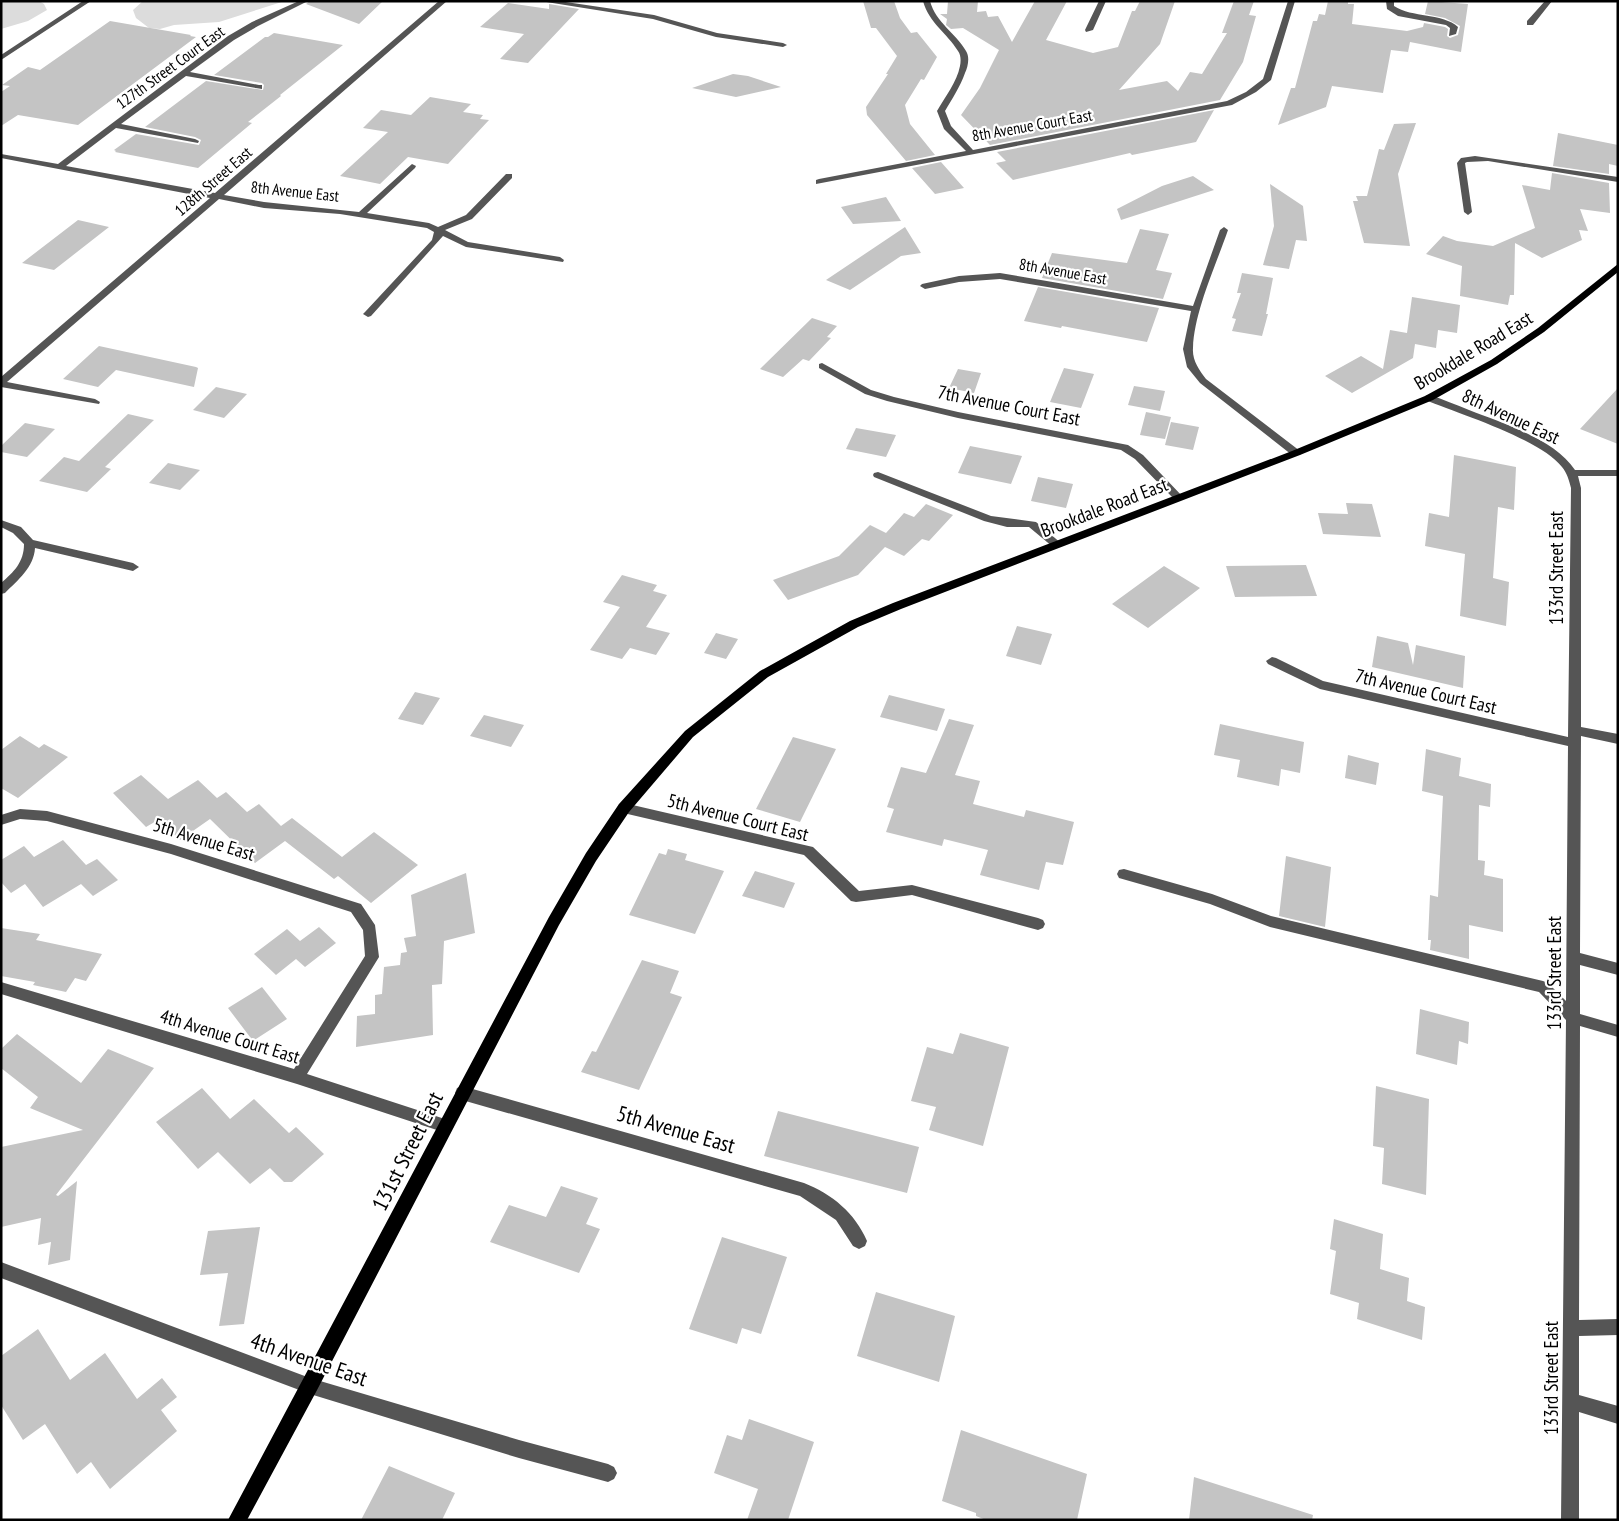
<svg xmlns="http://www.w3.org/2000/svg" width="1619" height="1521" font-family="'PT Sans Narrow',sans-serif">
	<rect width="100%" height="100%" fill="#fff"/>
	<path fill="#dcdcdc" d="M1,1H39L44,4L47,10L28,21L1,29Z
		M143,1H285L219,22L174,25L160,29L149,28L136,18L133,10Z"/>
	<path fill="#c4c4c4" d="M310,1H383L359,24L306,4Z
		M863,1H894L900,18L911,33L917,32L937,57L924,80L921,79L905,105L910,124L935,155L906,161L867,115L866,107L888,74H886L897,56L876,28H871Z
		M948,1H978L977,12L986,11L988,17L998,16L1012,42L1035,1H1067L1046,40L1093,53L1118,47L1132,11H1135L1140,1H1175L1160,44L1119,90L1167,81L1178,91L1190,72L1202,74L1227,33H1222L1234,1H1254L1249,15L1256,16L1243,62L1220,100L990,145L961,115L980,88L999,50L963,28L951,29L946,25L947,19L940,14H947Z
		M1328,1H1348V4H1354L1352,24L1407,31L1423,27L1424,23L1445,27L1448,29L1447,36L1450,38L1458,35L1460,26L1445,18L1425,14L1428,1L1468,4L1461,52L1410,42L1408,52L1391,50L1383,93L1332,86L1326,107L1278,125L1291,88H1295L1313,21H1317L1319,14L1325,15Z
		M508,3L549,9V4L579,9L528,63L500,59L524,34L480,27Z
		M110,21L191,35L190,36L196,37L78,125L18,115L1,126V92L10,86L2,85L28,67L40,70Z
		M274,33L343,45L280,95L281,96L248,122L252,123L198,168L115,152L116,151L114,150L136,134L199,145L201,140L195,137L145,127L206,81L263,90L264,85L262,83L214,75L265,37H268Z
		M733,74L748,76L781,87L736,97L692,88Z
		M430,97L471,104L463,112L483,115L480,119L489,120L448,164L408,157L380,184L340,176L388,132L363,128L381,110L411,115Z
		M1214,110L1196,142L1132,155L1130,153L1013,180L996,163L1006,161L997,152Z
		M1416,123L1398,174L1410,246L1364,243L1353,201H1358L1356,196H1367L1379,149L1384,150L1394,124Z
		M1558,133L1618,145V166L1609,164V174L1553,166Z
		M941,162L964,188L935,194L912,168Z
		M1552,173L1609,183L1610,213L1580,209L1588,231L1579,230L1582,240L1542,258L1515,243L1514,295H1510L1508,305L1460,296L1462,266L1426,254L1443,236L1457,241L1493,246L1535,228L1522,185L1550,190Z
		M1193,176L1214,190L1121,220L1117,209L1162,186Z
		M1270,184L1303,206L1307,241L1296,240L1289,269L1263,265L1274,226Z
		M886,197L901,221L853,224L841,207Z
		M78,220L109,227L54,270L22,263Z
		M905,227L921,253L901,256L850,290L826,280Z
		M1140,229L1169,234L1156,270L1172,273L1163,299L1042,278L1052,253L1127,263Z
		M1242,273L1273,278L1266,314H1268L1262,336L1232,331L1236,319L1232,318L1241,293H1237Z
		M1038,287L1159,308L1147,342L1062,326L1061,328L1024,321Z
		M1412,297L1460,305L1457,333L1438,330L1436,348L1415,344L1413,358L1352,393L1325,376L1361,356L1383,369L1390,330L1407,333Z
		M812,318L837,326L827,337L831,338L809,361L803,359L783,377L760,369Z
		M99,346L196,367L198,368L194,387L116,370L98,387L63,379Z
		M1064,368L1094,374L1081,408L1050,402Z
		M958,369L981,373L974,393L949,388Z
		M1134,386L1165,391L1160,411L1128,405Z
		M216,387L247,394L224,418L193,410Z
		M1618,388V444L1580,429Z
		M1146,412L1171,417L1165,439L1140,435Z
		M128,414L154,420L105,467L111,469L87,492L39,481L64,457L79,461Z
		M1171,422L1199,427L1193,450L1165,445Z
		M25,423L55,429L27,457L1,452V446Z
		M856,428L896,435L886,457L846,449Z
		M970,446L1022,456L1011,484L958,473Z
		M1454,455L1516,467L1514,510L1498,507L1493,578L1509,582L1506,626L1460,616L1465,554L1425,546L1429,513L1449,517Z
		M168,463L200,470L180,490L149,483Z
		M1038,477L1073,484L1066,508L1031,501Z
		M1346,503L1372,504L1381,537L1323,534L1318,513L1348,514Z
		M926,504L953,515L929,541L922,539L904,556L885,547L858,575L788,600L773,580L839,556L870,525L886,533L904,513L914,517Z
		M1306,565L1317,596L1235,597L1226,566Z
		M1164,566L1200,588L1148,628L1112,604Z
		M622,575L657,585L653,591L667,595L646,627L670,633L656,655L630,648L622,659L590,650L620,607L603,602Z
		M1017,626L1052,634L1041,665L1006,656Z
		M716,633L738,639L726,659L704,653Z
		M1377,636L1408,643L1413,665L1416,645L1465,656L1463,688L1372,667Z
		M415,692L440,698L423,725L398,719Z
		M889,695L945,709L937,731L880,717Z
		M484,715L524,725L511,747L470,736Z
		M949,719L974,725L955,775L980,781L973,804L1024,817L1026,810L1074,822L1063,865L1046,862L1039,890L980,875L988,850L944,839L942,846L886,832L894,809L887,807L901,767L926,773Z
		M1220,724L1304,742L1300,773L1281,769L1279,786L1237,777L1240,760L1214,755Z
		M20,736L39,748L44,744L68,757L18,798L1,788V750Z
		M793,737L836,749L800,822L756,809Z
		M1426,749L1461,758L1459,776L1491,784L1490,807L1479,805L1478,860L1485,861L1484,875L1503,879V932L1469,925V959L1430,950L1431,940H1428L1430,895L1438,897L1443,796L1422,791Z
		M1348,755L1379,763L1376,785L1345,778Z
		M141,775L168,799L198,780L217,798L226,792L247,812L259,804L281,826L292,818L342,857L374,832L418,865L371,903L338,876L334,879L285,841L255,863L210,819L180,840L158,820L146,827L113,793Z
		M63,840L86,865L97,859L118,880L93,896L81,884L43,907L25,884L11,893L1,882V860L24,846L34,857Z
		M668,849L687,854L685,860L724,871L695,934L629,915L659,853L666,855Z
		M1286,856L1331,867L1325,927L1279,916Z
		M755,871L795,883L784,908L742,896Z
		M466,873L475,933L444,941L442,984L432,985L433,1035L356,1047L357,1016L375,1014V995L382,994L384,967L400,965L401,953L407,952L404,938L416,936L411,895Z
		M319,927L336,943L305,967L296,959L276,975L254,954L287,929L300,941Z
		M1,928L40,934L36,940L102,954L86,981L75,978L66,992L33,985L35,982L1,976Z
		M642,960L679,971L670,993L682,997L639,1090L581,1072L592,1051L596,1052Z
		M262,987L287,1019L253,1041L228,1008Z
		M1420,1009L1469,1022L1468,1044L1459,1041L1457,1065L1416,1054Z
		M960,1033L1009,1047L983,1146L929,1130L936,1107L911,1101L927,1047L953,1054Z
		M17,1034L81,1083L108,1049L154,1068L56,1195L58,1196L77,1181L70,1260L48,1265L51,1242L38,1245L41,1218L1,1227V1147L83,1130L30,1108L38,1097L1,1068V1049Z
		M1376,1086L1429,1099L1426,1195L1382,1184L1384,1148L1373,1146Z
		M202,1088L230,1119L254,1099L289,1133L296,1127L324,1154L292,1182H284L270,1168L250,1184L218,1152L198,1169L156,1122Z
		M778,1111L919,1147L907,1193L764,1156Z
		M561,1186L598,1198L586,1224L600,1229L579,1273L490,1242L509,1205L546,1217Z
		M1334,1219L1383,1234L1380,1269L1409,1278L1407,1301L1425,1307L1422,1340L1357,1319L1359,1303L1330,1294L1336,1251L1330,1249Z
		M260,1227L244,1324L219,1326L228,1273L200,1275L208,1231Z
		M722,1237L787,1257L761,1334L742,1328L737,1344L689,1329Z
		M876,1292L955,1316L939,1382L857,1356Z
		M38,1329L70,1380L105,1353L137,1399L162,1378L177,1397L161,1410L177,1431L110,1489L91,1462L77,1474L45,1424L23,1440L1,1405V1356Z
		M749,1419L814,1442L788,1520H747L758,1489L714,1473L727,1435L742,1440Z
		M961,1430L1087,1474L1077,1520H986L976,1516V1513L942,1501Z
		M389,1466L455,1493L442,1520H361Z
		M1194,1477L1313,1515L1312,1520H1189Z"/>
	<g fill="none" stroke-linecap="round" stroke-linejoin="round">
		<path fill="#555" fill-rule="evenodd" d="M83,1H91L1,60V55Z
			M299,1H308L258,26L234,40L190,72L259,85H262V89L186,76L121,124L195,139L199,141L198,143L116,128L66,166L215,193L439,1H447L224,195L264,202L359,212L412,164L416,166L415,168L367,213L429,223L438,227L466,215L506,174H512V178L472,219L445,230L468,242L560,257L564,260L563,262L466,247L443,236L371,316L368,317L363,314L365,312L432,240L434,232L427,228L340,214L264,208L219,199L7,382L95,399L100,402L99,404L1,387V377L210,198L1,158V154L58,164L228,36L252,22Z
			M540,1H559L654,15L717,33L783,43L787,45L783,47L716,37L653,19Z
			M923,1H930C936,23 955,32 966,51C970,57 968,67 965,73C960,87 952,99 945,111L951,126L973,150L1227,101L1246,92L1263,79L1288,1H1295L1271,80L1256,92L1232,105L816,184V180L819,179L966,151L944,129L937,111C945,97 957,82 960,66C961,61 961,55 958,51C947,33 929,23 923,1Z
			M1099,1H1106L1093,30L1086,32L1085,30Z
			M1386,1H1394V6C1412,18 1443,13 1458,27L1456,34L1449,36L1450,28L1446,25L1398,16L1387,9Z
			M1545,1H1552L1533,25H1527V21Z
			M1475,156L1618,177V182L1488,161L1467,162L1465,163L1472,212L1468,215L1464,212L1457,163L1461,158Z
			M1224,227L1228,230C1216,265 1194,312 1193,348C1192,360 1199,370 1206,379L1300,451L1301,453L1300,455H1292L1200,383L1187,367L1183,349L1191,311L1000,279L959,282L925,289L920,286L922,284L959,276L1000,273L1193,306L1220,230Z
			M822,363L871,390L894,397L958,412L1128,445L1143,455L1183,497L1178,500L1174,499L1135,459L1121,450L958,418L887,401L865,394L819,368V364Z
			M1429,395C1443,399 1456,405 1469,410C1502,423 1555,439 1575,470H1618V476H1578L1581,488V727L1618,734V744L1581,736L1580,953L1618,963V975L1580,965V1014L1618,1025V1037L1580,1026L1579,1320L1618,1319V1335L1579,1336V1395L1618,1406V1424L1579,1412V1520H1561L1566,1020L1539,992L1270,927L1210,904L1119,878L1117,874L1119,870L1124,869L1212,894L1271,916L1543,981L1548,983L1566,1001L1568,746L1320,689L1268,664L1266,661L1272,657L1276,658L1323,681L1568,737L1571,488C1569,480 1567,473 1562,467C1540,439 1460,414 1425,400V396Z
			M878,472L991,516L1036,522L1062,544L1061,547H1053L1029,527H1007L984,521L874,477L873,475L874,473Z
			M1,520L21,527L33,540L133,563L139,567L133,571L35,548C34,567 18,580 5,593L1,594V583C14,572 24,562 24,544L13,533L1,527Z
			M624,803L813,847L859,891L912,885L1038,918L1043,920L1045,924L1043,928L1038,930L912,895L856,902L851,901L804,855L619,812L618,808L619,804Z
			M20,809L47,811L171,844L361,904L375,925L379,957L307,1074L451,1121L454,1126L451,1131L446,1133L297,1084L1,994V982L294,1069L365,956L363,930L351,912L171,854L47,821L20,819L1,825V815Z
			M462,1086L804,1183C832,1194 855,1213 867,1241L865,1246L859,1249L853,1246L836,1220L800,1196L462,1100L457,1098L455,1093L457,1088Z
			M1,1262L310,1378L519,1440L608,1464L614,1467L617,1473L614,1479L608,1482L519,1458L310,1394L1,1278Z"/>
		<path fill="#000" fill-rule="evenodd" d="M1618,264V272L1544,332L1497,364L1433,400L1300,455L901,609L858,627L768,677L693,737L629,812L596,861L559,925L316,1392L247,1520H228L549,917L586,853L619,804L685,731L760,671L850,621L893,603L1292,451L1425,396L1491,360L1538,328Z"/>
	</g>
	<g text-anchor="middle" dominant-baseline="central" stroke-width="4.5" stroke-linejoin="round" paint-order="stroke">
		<g font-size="16" fill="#000" stroke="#fff">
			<text transform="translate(170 67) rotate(-36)">127th Street Court East</text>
			<text transform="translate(1032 125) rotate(-10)">8th Avenue Court East</text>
			<text transform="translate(213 181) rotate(-41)">128th Street East</text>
			<text transform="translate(295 191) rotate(6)">8th Avenue East</text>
			<text transform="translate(1063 271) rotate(10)">8th Avenue East</text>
		</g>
		<g font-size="19" fill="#000" stroke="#fff">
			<text transform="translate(1473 350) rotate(-31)">Brookdale Road East</text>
			<text transform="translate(1009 405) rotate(11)">7th Avenue Court East</text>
			<text transform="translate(1511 416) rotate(25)">8th Avenue East</text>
			<text transform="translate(1104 507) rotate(-21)">Brookdale Road East</text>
			<text transform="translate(1556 568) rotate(-90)">133rd Street East</text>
			<text transform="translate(1426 691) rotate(13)">7th Avenue Court East</text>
			<text transform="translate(738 817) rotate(14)">5th Avenue Court East</text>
			<text transform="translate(204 839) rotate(17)">5th Avenue East</text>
			<text transform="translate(1554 973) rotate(-90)">133rd Street East</text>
			<text transform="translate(230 1036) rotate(17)">4th Avenue Court East</text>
			<text transform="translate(1551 1378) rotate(-90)">133rd Street East</text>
		</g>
		<g font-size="22" fill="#000" stroke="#fff">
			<text transform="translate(676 1129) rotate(16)">5th Avenue East</text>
			<text transform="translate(407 1151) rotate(-63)">131st Street East</text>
			<text transform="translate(309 1359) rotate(19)">4th Avenue East</text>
		</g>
	</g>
	<rect width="1619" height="1521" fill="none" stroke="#000000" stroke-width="5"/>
</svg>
